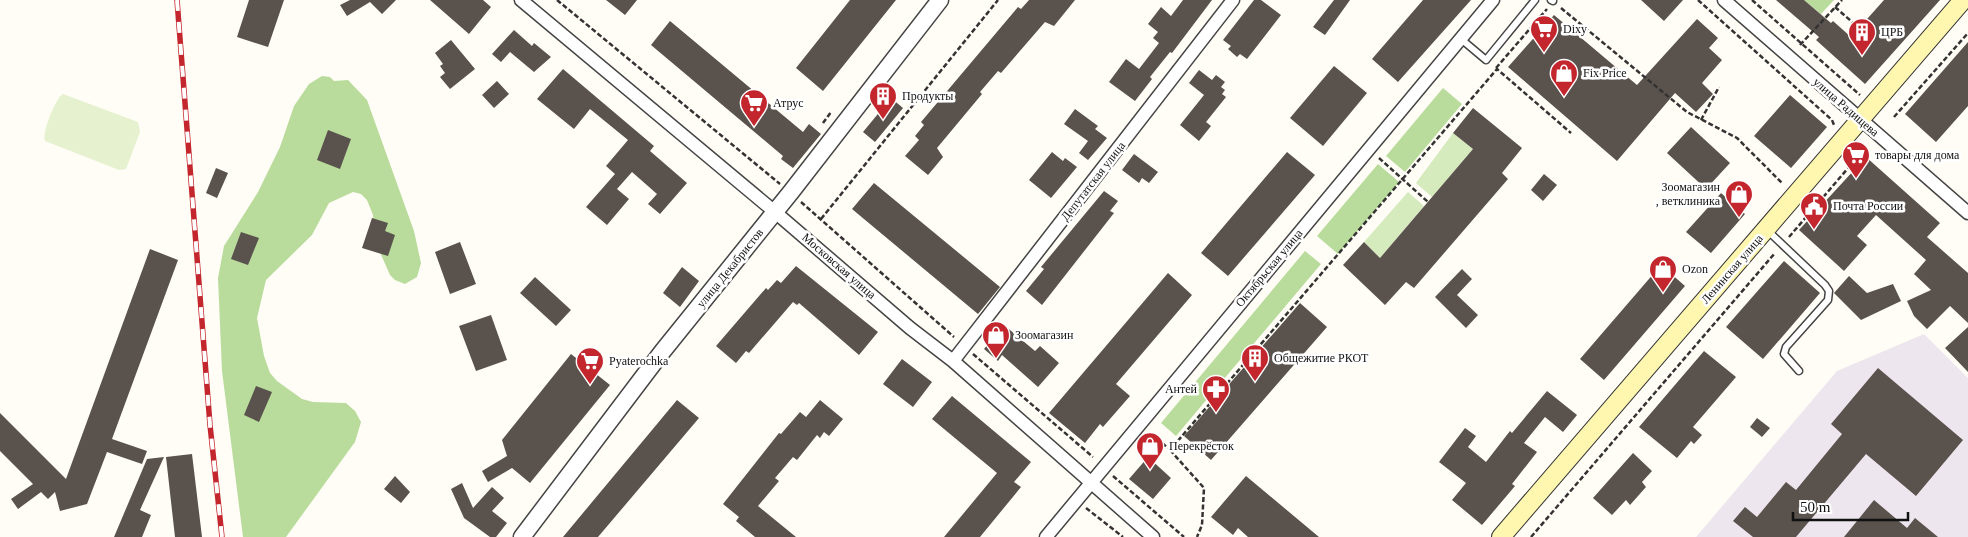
<svg xmlns="http://www.w3.org/2000/svg" width="1968" height="537" font-family="'Times New Roman',serif">
	<rect width="100%" height="100%" fill="#fffdf5"/>
	<path fill="#eee6ef" d="M1924,334L1968,378V537H1696L1837,371Z"/>
	<path fill="#d5ebbd" d="M1453,133L1473,149L1432,197L1416,183Z
		M1408,192L1424,206L1380,258L1364,242Z"/>
	<path fill="#b9dc9c" d="M1804,0H1834L1821,14Z
		M322,76L330,77L334,81L348,80L367,100L414,231L421,263L417,277L405,284L395,280L390,275L375,241L373,215L367,200L361,194L353,192L329,203L312,235L266,280L257,318L264,356L270,373L277,381L302,399L313,402L346,403L355,411L361,422L355,442L286,537H243L222,371L218,278L224,246L258,192L280,147L294,106L309,84Z
		M1443,88L1462,104L1405,172L1386,156Z
		M1378,164L1399,182L1338,254L1317,236Z
		M1305,251L1321,264L1176,436L1161,423Z"/>
	<path fill="#e6f2cf" d="M63,94L138,122L140,132L126,169L119,170L45,141C41,134 56,97 63,94Z"/>
	<path fill="#5a524d" d="M249,0H284L268,47L237,37Z
		M350,0H396L382,14L370,2L347,16L340,5Z
		M430,0H483L491,7L469,34Z
		M606,0H637L625,15Z
		M850,0H896L823,91L796,68Z
		M1029,0H1075L1054,26L1045,22L1001,73L998,71L980,92L982,94L937,148L943,157L928,175L905,156L919,140L915,136L924,125L921,122L1018,7L1021,9Z
		M1183,0H1212L1172,53L1170,52L1150,77L1152,79L1135,101L1109,82L1126,59L1139,69L1159,43L1153,38L1158,32L1148,24L1161,7L1171,16Z
		M1254,0H1261L1281,15L1247,59L1240,54L1237,57L1228,49L1231,46L1223,40Z
		M1334,0H1350L1325,35L1313,27Z
		M1423,0H1471L1398,82L1372,59Z
		M1641,0H1683L1664,21Z
		M1776,0H1804L1831,23L1833,21L1851,37L1884,0H1940L1865,84L1816,40L1819,37Z
		M1554,15L1637,85L1697,19L1718,38L1709,48L1722,60L1702,83L1713,94L1696,112L1675,93L1617,161L1508,67Z
		M670,21L803,132L809,124L821,134L793,168L781,159L783,156L651,45Z
		M514,30L532,46L534,43L551,57L534,72L510,52L501,62L492,54Z
		M451,40L475,69L450,89L440,77L445,73L440,66L443,64L435,53Z
		M1968,42V106L1936,142L1905,114Z
		M1334,66L1367,93L1323,146L1290,118Z
		M563,69L654,146L650,151L687,183L660,214L648,204L657,194L632,172L617,189L629,199L607,225L586,207L615,174L606,166L628,140L590,109L574,129L537,99Z
		M1199,70L1212,80L1216,75L1225,82L1221,87L1225,90L1222,94L1226,97L1206,122L1211,126L1199,141L1180,125L1204,95L1189,83Z
		M497,81L509,94L494,108L482,95Z
		M1790,95L1827,127L1791,168L1754,136Z
		M891,98L903,108L875,142L863,132Z
		M1473,108L1522,148L1502,173L1508,179L1414,288L1406,282L1385,305L1343,265L1364,242L1380,258L1473,149L1453,133Z
		M1075,109L1098,126L1095,129L1107,138L1088,160L1079,153L1088,141L1064,124Z
		M1691,127L1730,163L1706,189L1667,153Z
		M328,130L351,139L340,169L317,160Z
		M1052,152L1063,161L1065,158L1077,167L1051,198L1029,180Z
		M1287,152L1315,175L1228,276L1201,253Z
		M1134,154L1158,172L1149,183L1142,178L1139,183L1122,170Z
		M1866,157L1940,223L1927,237L1968,273V323L1950,306L1927,329L1914,316L1907,301L1931,290L1914,274L1926,260L1876,215L1857,236L1867,245L1844,271L1799,230Z
		M216,168L228,173L217,198L206,193Z
		M1544,174L1557,185L1543,201L1531,190Z
		M874,183L1000,287L978,314L852,209Z
		M1104,191L1118,201L1110,211L1114,213L1042,305L1026,291L1044,269L1041,267Z
		M1721,193L1745,214L1711,253L1686,232Z
		M372,218L388,223L385,231L395,235L388,256L362,248Z
		M241,232L259,238L248,265L231,259Z
		M460,242L476,284L450,294L435,252Z
		M150,249L178,260L112,439L147,451L142,464L107,452L87,504L60,511L55,492L48,499L41,492L18,509L11,499L33,484L0,451V413L66,479Z
		M1784,261L1820,293L1763,359L1726,327Z
		M1661,265L1685,286L1604,380L1580,359Z
		M796,266L878,332L859,355L799,303L797,305L793,302L749,353L746,351L736,363L716,346L766,288L768,290L777,280L781,283Z
		M682,267L699,281L680,307L663,293Z
		M1462,269L1472,279L1457,295L1478,315L1466,328L1435,297Z
		M1168,273L1192,295L1116,384L1130,396L1103,427L1100,424L1085,443L1049,413Z
		M1849,276L1867,293L1893,284L1901,301L1861,320L1834,293Z
		M535,277L571,310L556,326L520,293Z
		M1300,303L1327,327L1211,460L1184,436Z
		M491,315L507,360L476,371L459,326Z
		M1004,325L1035,351L1040,346L1059,363L1038,387L1002,355L998,361L984,349Z
		M1968,327V372L1945,348Z
		M1704,351L1736,377L1693,427L1702,435L1694,444L1691,441L1677,458L1639,427Z
		M571,354L610,385L530,483L512,468L488,482L482,471L507,456L502,440Z
		M902,359L932,382L913,407L883,384Z
		M1878,368L1963,440L1916,496L1866,454L1796,537H1753L1733,521L1745,507L1757,517L1786,482L1796,490L1842,434L1831,424Z
		M256,386L272,392L259,422L244,415Z
		M1547,391L1577,415L1563,432L1545,417L1524,443L1537,452L1512,484L1515,486L1482,525L1452,500L1466,483L1439,462L1465,428L1476,436L1468,447L1486,462L1510,431L1512,433Z
		M952,396L1031,462L1014,482L1021,487L980,537H944L997,473L932,419Z
		M677,400L699,418L598,537H563Z
		M820,400L843,419L829,436L824,432L820,438L817,435L797,460L793,457L775,478L779,481L758,506L796,537H755L736,521L739,517L723,504L779,433L781,434L800,412L806,417Z
		M1757,418L1770,428L1762,437L1750,427Z
		M1633,453L1652,471L1642,482L1646,487L1630,505L1626,500L1612,515L1593,498Z
		M192,454L202,537H175L166,457Z
		M164,457L140,510L151,515L142,537H114L147,459Z
		M1148,457L1171,478L1153,499L1129,479Z
		M395,476L410,492L401,503L384,489Z
		M1246,476L1319,537H1248L1238,528L1233,535L1211,517Z
		M462,483L473,508L492,487L504,498L492,511L507,523L496,537H490L464,518L451,489Z
		M1874,500L1907,528L1915,518L1938,537H1844Z"/>
	<g fill="none" stroke-linecap="round" stroke-linejoin="round">
		<g stroke="#444" stroke-width="9">
			<path id="service" d="M1551,0L1553,1
				M1461,39L1486,60L1535,0
				M1767,230L1825,285L1829,291L1828,300L1786,347L1784,354L1799,371"/>
		</g>
		<g stroke="#444" stroke-width="15">
			<path id="minor" d="M521,0L775,212L910,328L953,361L1153,537
				M1724,0L1968,213
				M953,361L1233,0
				M1046,537L1493,0"/>
		</g>
		<g stroke="#444" stroke-width="19">
			<path id="tertiary" d="M522,537L662,352L791,192L940,0"/>
		</g>
		<g stroke="#333" stroke-width="20">
			<path id="secondary" d="M1501,537L1963,0"/>
		</g>
		<path stroke="#333" stroke-width="2.5" stroke-dasharray="5 2.5" stroke-linecap="butt" d="M557,0L780,184
			M1698,0L1832,120L1834,125
			M1752,0L1860,95
			M1835,7L1859,28
			M1561,8L1687,112L1737,138L1783,184
			M1800,45L1842,0
			M1496,68L1547,9
			M1894,117L1968,33
			M1701,120L1719,87
			M823,123L831,112
			M1379,158L1428,202
			M801,202L954,337
			M821,219L998,0
			M1789,237L1861,153
			M973,354L1093,457
			M1151,433L1170,450L1497,69L1571,133
			M1170,450L1204,488L1202,525L1197,537
			M1113,476L1184,537
			M1086,508L1123,537
			M1531,537L1775,253"/>
		<use href="#service" stroke="#fff" stroke-width="6"/>
		<use href="#minor" stroke="#fff" stroke-width="12"/>
		<use href="#tertiary" stroke="#fff" stroke-width="16"/>
		<use href="#secondary" stroke="#fff6b0" stroke-width="18"/>
		<g stroke="#c4262e" stroke-width="5.5">
			<path id="rail" d="M177,0L210,425L222,537"/>
		</g>
		<use href="#rail" stroke="#fff" stroke-width="4" stroke-dasharray="11" stroke-linecap="butt"/>
	</g>
	<defs>
		<g id="supermarket-pin" transform="scale(1.4375)"><path d="M0 17L-7.5 6A9.5 9.5 0 1 1 7.5 6Z" fill="#c4262e" stroke="#fff"/><path d="M-6-5.5h2.5l.6 2H6L4.5 2H-2.5L-4.4-4H-6ZM-1.5 3.2a1.3 1.3 0 1 0 .1 0ZM3 3.2a1.3 1.3 0 1 0 .1 0Z" fill="#fff"/></g>
		<g id="building-pin" transform="scale(1.4375)"><path d="M0 17L-7.5 6A9.5 9.5 0 1 1 7.5 6Z" fill="#c4262e" stroke="#fff"/><path d="M-4-6H4V6H1V3H-1V6H-4ZM-2.5-4.3h1.7v1.8h-1.7ZM.8-4.3h1.7v1.8H.8ZM-2.5-1h1.7V.8h-1.7ZM.8-1h1.7V.8H.8Z" fill="#fff"/></g>
		<g id="shop-pin" transform="scale(1.4375)"><path d="M0 17L-7.5 6A9.5 9.5 0 1 1 7.5 6Z" fill="#c4262e" stroke="#fff"/><path d="M-5-2.5h2.3a2.7 3.5 0 0 1 5.4 0H5L5.5 6h-11ZM-1.5-2.5h3a1.5 2.3 0 0 0-3 0Z" fill="#fff"/></g>
		<g id="civic-pin" transform="scale(1.4375)"><path d="M0 17L-7.5 6A9.5 9.5 0 1 1 7.5 6Z" fill="#c4262e" stroke="#fff"/><path d="M-.6-6.5H3V-4.5H.6V-3L4-1V1h2V6H-6V1h2V-1L-.6-3ZM-1.2 2.5V6h2.4V2.5Z" fill="#fff"/></g>
		<g id="pharmacy-pin" transform="scale(1.4375)"><path d="M0 17L-7.5 6A9.5 9.5 0 1 1 7.5 6Z" fill="#c4262e" stroke="#fff"/><path d="M-2-6h4v4h4v4h-4v4h-4v-4h-4v-4h4Z" fill="#fff"/></g>
	</defs>
	<g fill-rule="evenodd">
		<use href="#supermarket-pin" x="1544" y="29"/>
		<use href="#building-pin" x="1862" y="32"/>
		<use href="#shop-pin" x="1564" y="73"/>
		<use href="#building-pin" x="883" y="96"/>
		<use href="#supermarket-pin" x="754" y="103"/>
		<use href="#supermarket-pin" x="1856" y="155"/>
		<use href="#shop-pin" x="1739" y="194"/>
		<use href="#civic-pin" x="1814" y="206"/>
		<use href="#shop-pin" x="1663" y="269"/>
		<use href="#shop-pin" x="996" y="335"/>
		<use href="#building-pin" x="1255" y="358"/>
		<use href="#supermarket-pin" x="590" y="361"/>
		<use href="#pharmacy-pin" x="1216" y="389"/>
		<use href="#shop-pin" x="1150" y="446"/>
	</g>
	<g text-anchor="middle" dominant-baseline="central" stroke-width="5" stroke-linejoin="round" paint-order="stroke">
		<g font-size="12" fill="#111" stroke="#fff" text-anchor="start">
			<text x="1563" y="29">Dixy</text>
			<text x="1881" y="32">ЦРБ</text>
			<text x="1583" y="73">Fix Price</text>
			<text x="902" y="96">Продукты</text>
			<text x="773" y="103">Атрус</text>
			<text x="1875" y="155">товары для дома</text>
			<text x="1720" y="187" text-anchor="end">Зоомагазин<tspan x="1720" dy="14">, ветклиника</tspan></text>
			<text x="1833" y="206">Почта России</text>
			<text x="1682" y="269">Ozon</text>
			<text x="1015" y="335">Зоомагазин</text>
			<text x="1274" y="358">Общежитие РКОТ</text>
			<text x="609" y="361">Pyaterochka</text>
			<text x="1197" y="389" text-anchor="end">Антей</text>
			<text x="1169" y="446">Перекрёсток</text>
		</g>
		<g font-size="12" fill="#111" stroke="#fff">
			<text transform="translate(1846 107) rotate(41)">улица Радищева</text>
			<text transform="translate(1093 181) rotate(-52)">Депутатская улица</text>
			<text transform="translate(839 266) rotate(41)">Московская улица</text>
			<text transform="translate(730 268) rotate(-51)">улица Декабристов</text>
			<text transform="translate(1269 268) rotate(-50)">Октябрьская улица</text>
			<text transform="translate(1732 269) rotate(-49)">Ленинская улица</text>
		</g>
	</g>
	<path d="M1793 512v8h115v-8" fill="none" stroke="#111111" stroke-width="2.5"/>
	<text x="1800" y="512" font-size="15" fill="#111111" stroke="#ffffff" stroke-width="4" paint-order="stroke">50 m</text>
</svg>
